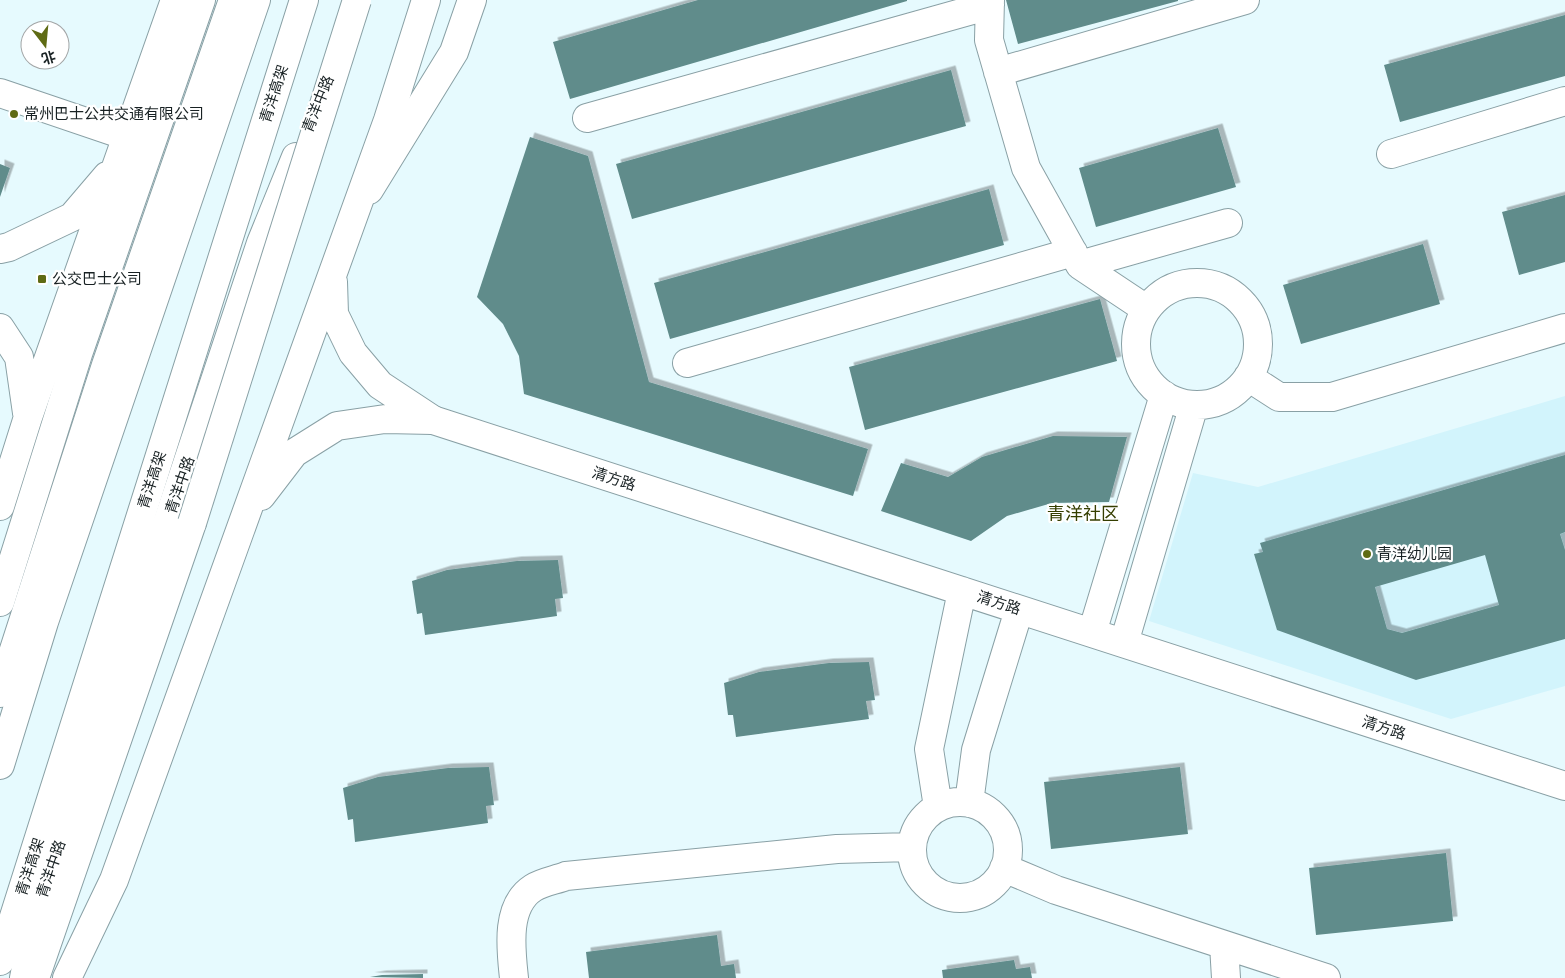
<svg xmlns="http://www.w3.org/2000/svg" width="1565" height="978" font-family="Figtree,'Noto Sans SC',sans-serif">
	<defs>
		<filter id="shadow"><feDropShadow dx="4.5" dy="-4.5" stdDeviation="0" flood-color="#0004"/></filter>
	</defs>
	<rect width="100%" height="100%" fill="#e6fafe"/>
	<path fill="#d2f4fc" d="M1565,396V686L1451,719L1149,621L1193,473L1258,487Z"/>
	<path fill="#608c8b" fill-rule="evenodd" filter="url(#shadow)" d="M698,0H907V1L570,99L553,42Z
		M1006,0H1178V1L1018,44Z
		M1565,15V76L1400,122L1384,65Z
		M951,70L966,126L632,219L616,164Z
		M1218,128L1236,187L1096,227L1079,168Z
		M530,137L588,156L649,382L868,449L853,496L524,394L519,356L503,324L477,297Z
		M0,164L10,168L0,197Z
		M989,189L1004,245L670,339L654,283Z
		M1565,195V262L1519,275L1502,212Z
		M1423,244L1440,304L1301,344L1283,285Z
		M1100,299L1117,361L865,430L849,367Z
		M1053,436L1127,437L1109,502L1052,503L1007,516L971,541L881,511L901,463L948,477L982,457Z
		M1565,455V532L1560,534L1565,550V639L1416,680L1277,630L1254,554L1263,552L1260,543ZM1485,555L1499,605L1402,633L1387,629L1375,587Z
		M558,560L563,598L555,599L557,616L425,635L422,613L417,614L412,581L447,570L517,561Z
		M869,662L875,700L866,701L869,719L736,737L733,715H728L724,683L759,672L829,663Z
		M489,767L494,805L486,806L488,823L355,842L353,819L348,820L343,788L378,777L448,768Z
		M1180,767L1188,834L1051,849L1044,782Z
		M1446,853L1453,921L1316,935L1309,868Z
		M717,935L721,966L734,964L736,978H589L586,952Z
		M1014,960L1016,969L1030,967L1032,978H943L942,970Z
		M423,974V978L370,977L382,975Z"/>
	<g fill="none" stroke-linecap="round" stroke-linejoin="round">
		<g stroke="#89a0a5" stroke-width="30">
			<path id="minor" d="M990,0L989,40L1026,168L1080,265L1146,309
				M998,72L1245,0
				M0,93L127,136
				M587,118L990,5
				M1391,154L1565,101
				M369,190L454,52L472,0
				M1080,265L1228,223
				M1136 344a61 61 0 1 1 122 0a61 61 0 1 1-122 0Z
				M687,363L1073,252
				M1248,377L1279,397H1332L1565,328
				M433,420L1565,786
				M1092,633L1164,395
				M1124,643L1194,405
				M912 850a48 48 0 1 1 96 0a48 48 0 1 1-96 0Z
				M969,803L976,750L1019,610
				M938,807L929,749L962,591
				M1004,868L1056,890L1326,978
				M1224,945L1226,978
				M514,978C511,950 505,906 533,888C542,882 556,880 566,876L837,849L912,847"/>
		</g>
		<g stroke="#89a0a5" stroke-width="30">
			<path id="major" d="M0,249L9,247L72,217L107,176
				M333,282L334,314L353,353L380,385L433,420
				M0,328L19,357L27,413
				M261,496L294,453L337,426L385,419L433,420
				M0,506L28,417L175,0
				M0,693L106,365L233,0
				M24,978L37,912L261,243L296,157
				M67,978L114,880L388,120L426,0"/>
		</g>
		<g stroke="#89a0a5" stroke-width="30">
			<path id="highway" d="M0,602L78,354L201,0
				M0,765L44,622L256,0
				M0,961L304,0
				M35,978L192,523"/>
		</g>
		<use href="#minor" stroke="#fff" stroke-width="28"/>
		<use href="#major" stroke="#fff" stroke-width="28"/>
		<use href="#highway" stroke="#fff" stroke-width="28"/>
		<g stroke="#89a0a5" stroke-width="30" stroke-linecap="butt">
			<path id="highway-bridge" d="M192,523L357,0"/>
		</g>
		<use href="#highway-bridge" stroke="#fff" stroke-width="28"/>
	</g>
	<g fill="#5f6b14" stroke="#fff" stroke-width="2">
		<circle cx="14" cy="114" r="5"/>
		<rect x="37" y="274" width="10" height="10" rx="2.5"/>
		<circle cx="1367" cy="554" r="5"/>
	</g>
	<g text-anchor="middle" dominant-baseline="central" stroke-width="4.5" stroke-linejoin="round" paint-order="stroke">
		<g font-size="15" fill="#182123" stroke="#fff">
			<text transform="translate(274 94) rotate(-72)">青洋高架</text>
			<text transform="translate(318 104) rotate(-68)">青洋中路</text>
			<text transform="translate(614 479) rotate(18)">清方路</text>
			<text transform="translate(152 480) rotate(-72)">青洋高架</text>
			<text transform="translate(180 485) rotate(-71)">青洋中路</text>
			<text transform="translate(999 603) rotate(18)">清方路</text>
			<text transform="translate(1384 728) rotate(18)">清方路</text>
			<text transform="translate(30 867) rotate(-72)">青洋高架</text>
			<text transform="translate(51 869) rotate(-71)">青洋中路</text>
		</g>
		<g font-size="15" fill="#182123" stroke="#fff" text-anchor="start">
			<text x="24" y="114">常州巴士公共交通有限公司</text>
			<text x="52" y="279">公交巴士公司</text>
			<text x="1377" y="554">青洋幼儿园</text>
		</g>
		<g font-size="18" fill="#353e00" stroke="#fff">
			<text x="1083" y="514">青洋社区</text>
		</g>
	</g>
	<g transform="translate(45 45) rotate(164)"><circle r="24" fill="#ffffff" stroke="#a3a6a7"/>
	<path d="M0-4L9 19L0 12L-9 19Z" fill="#5f6b14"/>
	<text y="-8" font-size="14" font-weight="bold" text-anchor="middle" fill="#182123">北</text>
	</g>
</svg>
